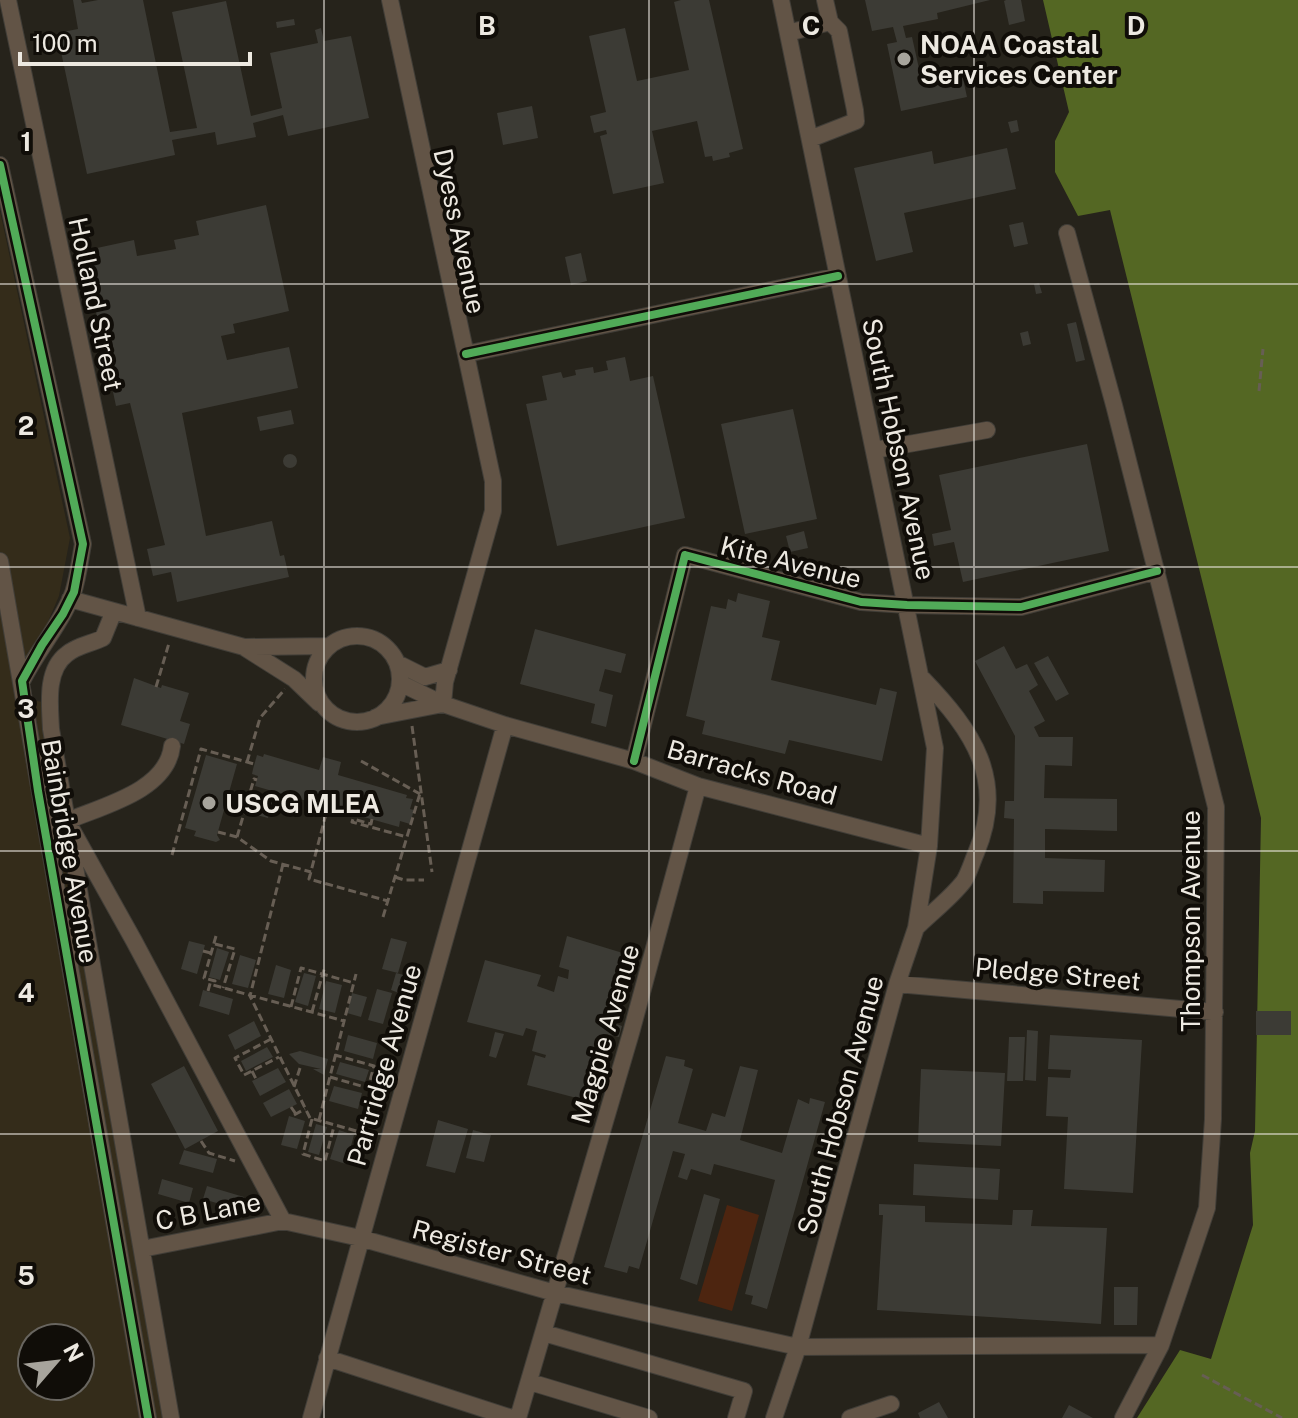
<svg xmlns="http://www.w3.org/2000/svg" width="1298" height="1418" font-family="'Public Sans',sans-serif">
	<rect width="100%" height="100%" fill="#26231b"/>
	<path fill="#342c1a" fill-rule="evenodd" d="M0,211L70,538L59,596L16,696L42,702V718L164,1418H0ZM32,1338H80V1386H32Z"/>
	<path fill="#4d2510" d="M727,1205L759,1215L732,1311L698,1301Z"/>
	<path fill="#546723" d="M1043,0H1298V1418H1137L1180,1350L1211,1359L1253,1225L1250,1153L1255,1131L1261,818L1110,210L1078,216L1055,172V141L1069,112Z"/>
	<path fill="#3c3b35" d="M73,0H81L82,3L98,0H143L170,132L197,128L172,12L226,1L251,116L282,108L270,53L318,43L315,30L321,28L324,41L351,36L369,118L288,136L283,115L253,123L256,137L217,145L215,132L172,140L175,155L87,174L57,33L78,29Z
		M681,0H709L743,149L729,153L730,157L713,161L712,156L705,157L697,121L652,131L664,183L613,194L600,136L607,134L606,130L594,133L590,116L606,112L589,36L625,28L637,81L689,70L674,2Z
		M865,0H990L937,13L938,19L903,26L906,38L912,37L922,82L962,74L967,97L901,111L887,44L897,42L893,27L872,31Z
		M1006,0H1021L1025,21L1009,25L1004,1Z
		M294,19L295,25L277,28L276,22Z
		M532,106L538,138L503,145L497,113Z
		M1017,120L1019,131L1011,133L1008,122Z
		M1007,148L1016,189L904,213L913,252L876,261L854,168L932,151L934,164Z
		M266,205L289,311L233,324L235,333L221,336L227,360L289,347L298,388L182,413L206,536L272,521L280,556L284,555L289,577L177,602L171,572L153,576L147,549L165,545L130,403L116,406L83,251L134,240L137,256L176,249L174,240L199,235L196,221Z
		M1023,222L1028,244L1014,247L1009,225Z
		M581,253L587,281L571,285L565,257Z
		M1039,283L1042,293L1036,294L1034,284Z
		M1076,322L1085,360L1076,362L1067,324Z
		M1028,331L1031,344L1023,346L1020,333Z
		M625,357L630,381L653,376L685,518L557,546L526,404L547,400L542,376L561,372L563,378L576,375L575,370L593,367L594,373L608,370L606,361Z
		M793,409L817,519L745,534L721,424Z
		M291,410L294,424L260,431L257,417Z
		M1087,444L1109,551L963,582L954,542L934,546L932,534L951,530L939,475Z
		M283 461a7 7 0 1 1 14 0a7 7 0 1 1-14 0Z
		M804,531L808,548L790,552L786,536Z
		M738,593L770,601L762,637L780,641L771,680L876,705L880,688L897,692L882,761L789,740L785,754L702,734L705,721L686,716L711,606L726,609L728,599L736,602Z
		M535,629L626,654L621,673L605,669L599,691L613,695L606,727L591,723L595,704L520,684Z
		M1004,646L1016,669L1027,664L1038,685L1029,691L1045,721L1034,727L1039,737H1073L1072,766L1045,765L1044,798L1117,799V831L1045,829V858L1105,860L1104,892L1043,891V904L1013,903L1014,819L1004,818L1005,801H1014L1015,736L975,661Z
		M1048,656L1069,694L1056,701L1034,663Z
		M134,678L161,688L162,685L189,693L180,721L190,724L184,744L121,725Z
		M264,754L319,770L323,757L341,762L338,775L407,795L406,798L413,799L410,809L414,810L410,824L400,821L399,827L332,808L330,815L322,813L324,806L255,786L258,776L252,774L253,769L257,755L263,757Z
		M206,755L237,764L217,835L220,840L216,842L194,836L196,831L185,828Z
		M258,798L272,802L268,818L253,814Z
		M567,936L626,954L608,1021L622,1026L619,1037L604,1034L588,1093L593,1095L592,1102L527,1085L535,1055L545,1058L546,1055L532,1051L537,1031L526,1028L523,1036L467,1022L485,960L541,975L537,986L554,992L558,976L568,979L569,970L559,967Z
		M391,938L407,942L398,973L382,969Z
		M189,941L205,945L197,974L181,969Z
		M217,948L229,952L220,980L209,977Z
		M240,955L256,960L248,988L232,984Z
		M276,965L291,970L284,998L268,994Z
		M304,973L316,976L308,1006L295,1002Z
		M396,973L404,975L399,993L391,990Z
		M326,981L342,985L335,1013L319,1009Z
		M377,989L392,993L383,1024L368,1020Z
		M203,990L233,999L229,1015L199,1006Z
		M352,993L367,997L361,1017L347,1013Z
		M1256,1011H1291V1035H1256Z
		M254,1021L261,1036L235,1050L228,1035Z
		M1027,1030L1038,1031L1036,1081L1025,1080Z
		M495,1032L504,1034L496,1058L489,1056Z
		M348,1035L377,1043L373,1059L344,1051Z
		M1050,1035L1142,1040L1133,1193L1064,1189L1068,1117L1046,1116L1048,1077L1070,1078L1071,1070L1048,1069Z
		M1009,1037H1025L1023,1081H1007Z
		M267,1047L273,1057L246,1071L241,1061Z
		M300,1051L328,1059L324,1075L313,1069H321L299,1064L289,1054Z
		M666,1056L685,1060L684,1066L693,1069L678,1123L706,1131L712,1113L725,1117L740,1066L758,1070L740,1140L782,1153L798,1099L809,1104L810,1098L825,1102L767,1309L751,1304L753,1296L745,1294L775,1180L714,1164L711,1175L691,1169L687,1180L678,1177L685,1154L673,1151L639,1269L629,1266L627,1273L604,1267Z
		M340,1062L369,1070L365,1082L336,1074Z
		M184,1066L218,1131L185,1149L151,1084Z
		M278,1068L286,1082L260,1096L252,1081Z
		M921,1069L1005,1073L1001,1146L918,1142Z
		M334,1086L362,1093L358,1109L329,1101Z
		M289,1089L297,1104L271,1117L263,1103Z
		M289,1116L305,1121L297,1149L281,1145Z
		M438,1120L468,1129L455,1173L426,1166Z
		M316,1124L327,1127L319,1155L308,1152Z
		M339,1130L354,1135L346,1164L330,1159Z
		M473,1130L491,1135L484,1162L466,1158Z
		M184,1150L217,1159L213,1173L179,1164Z
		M914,1164L1000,1169L998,1200L913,1195Z
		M162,1179L193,1188L189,1203L158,1194Z
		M207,1186L244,1197L240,1210L203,1199Z
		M704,1194L720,1199L697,1285L680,1279Z
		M879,1204L925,1206V1222L1012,1225L1013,1210H1033L1031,1226L1107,1228L1101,1324L877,1310L883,1215H879Z
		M1114,1287H1138L1137,1325H1114Z
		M939,1402L948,1418H920L918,1413Z
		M1069,1405L1093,1418H1062Z"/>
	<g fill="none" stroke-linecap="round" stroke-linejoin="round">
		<g stroke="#413e38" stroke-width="18">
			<path id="minor" d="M8,0L138,618
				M390,0L493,481V511L445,682L443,704L400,683
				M825,0L830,22
				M788,33L830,22L839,31L855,110L856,121L810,139
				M0,165L83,544C80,560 78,578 73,593C61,624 37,651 22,681
				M1067,233L1114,405L1216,807L1213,1119L1207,1208L1161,1345L1123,1418
				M466,354L838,276
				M875,450L987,430
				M0,561L148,1418
				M70,599L244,647L329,646
				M114,611L103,638C91,644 78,645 67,654C45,670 50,706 51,729L171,1418
				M314 679a43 43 0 1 1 86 0a43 43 0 1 1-86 0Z
				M245,648L294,679L319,703
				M397,663L425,677L449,670
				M376,717L443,704L505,725L634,761L698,786L929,846
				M172,746C167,791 102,806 67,821L134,941L283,1221L360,1238L555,1293L798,1347L1161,1345
				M634,761L685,555L861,602L907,605L1021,607L1157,571
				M916,928C931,913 951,898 964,881C969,873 972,862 976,853C1007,780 973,731 923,679
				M897,984L1215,1012
				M142,1249L283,1221
				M544,1333L744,1391L736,1418
				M327,1358L512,1418
				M530,1382L649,1418
				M311,1418L505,725
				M518,1418L631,1033L698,786
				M774,1418L798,1347L897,984L916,928L929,846L935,748L781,0
				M850,1418L891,1404"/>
		</g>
		<path stroke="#675e54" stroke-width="3" stroke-dasharray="8 4" stroke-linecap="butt" d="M1259,391L1263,349
			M156,687L169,643
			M412,726L432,872
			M361,761L420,794
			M247,762L260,718L285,689
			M326,814L309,879L388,901
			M372,819L371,824L353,819L352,822L407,837
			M218,832L237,837L271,861L311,872
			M237,837L254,779L257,780
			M172,855L201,749L254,764
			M283,864L250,996L310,1118L360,1132L352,1161
			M395,877L404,880H424
			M383,917L421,790
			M216,936L204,978L215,981L213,985L344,1021
			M215,944L235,949L223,988
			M203,951L211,953
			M208,991L211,980
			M291,1007L301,968L354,983
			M312,1012L325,966
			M271,1039L235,1058L244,1075L279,1057
			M252,1071L256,1079
			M330,1077L368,1088L374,1066L335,1055
			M294,1087L300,1068
			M291,1107L296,1114
			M294,1115L305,1109
			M312,1119L303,1154L325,1161L334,1126
			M319,1120L356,974
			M201,1141L209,1153L235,1161
			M1202,1375L1282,1418"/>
		<use href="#minor" stroke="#625446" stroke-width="16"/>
		<g stroke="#100d08" stroke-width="13">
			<path id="cycleway" d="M0,165L83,544L74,592L63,614L42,645L22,681L38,791L148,1418
				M466,354L838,276
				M634,761L685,555L861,602L907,605L1021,607L1157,571"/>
		</g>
		<use href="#cycleway" stroke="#51ab58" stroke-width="8"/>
	</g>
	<path fill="none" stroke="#ede9e1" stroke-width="2" stroke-opacity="0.55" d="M324,0V1418M649,0V1418M974,0V1418M0,284H1298M0,567H1298M0,851H1298M0,1134H1298"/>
	<g fill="#a7a49c" stroke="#100d08" stroke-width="3">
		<circle cx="904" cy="59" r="8"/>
		<circle cx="209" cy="803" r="8"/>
	</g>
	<g text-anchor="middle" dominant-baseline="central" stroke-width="8" stroke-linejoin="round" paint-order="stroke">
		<g font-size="26" font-weight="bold" fill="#ede9e1" stroke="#100d08" text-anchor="start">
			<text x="920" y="44">NOAA Coastal<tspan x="920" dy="30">Services Center</tspan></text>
			<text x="225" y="803">USCG MLEA</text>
		</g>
		<g font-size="26" fill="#ede9e1" stroke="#100d08">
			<text transform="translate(460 231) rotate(78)">Dyess Avenue</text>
			<text transform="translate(96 304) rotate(78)">Holland Street</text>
			<text transform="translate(899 449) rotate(78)">South Hobson Avenue</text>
			<text transform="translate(791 562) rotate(14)">Kite Avenue</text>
			<text transform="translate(752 772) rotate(16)">Barracks Road</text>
			<text transform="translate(70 851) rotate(80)">Bainbridge Avenue</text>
			<text transform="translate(1190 921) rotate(-90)">Thompson Avenue</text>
			<text transform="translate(1058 974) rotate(5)">Pledge Street</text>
			<text transform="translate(605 1034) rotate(-74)">Magpie Avenue</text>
			<text transform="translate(384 1065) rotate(-74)">Partridge Avenue</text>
			<text transform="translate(840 1105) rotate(-75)">South Hobson Avenue</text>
			<text transform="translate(208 1211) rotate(-11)">C B Lane</text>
			<text transform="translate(502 1252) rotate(15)">Register Street</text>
		</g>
	</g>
	<g font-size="26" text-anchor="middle" font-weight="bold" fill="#ede9e1" stroke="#100d08" stroke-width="8" stroke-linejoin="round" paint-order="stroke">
		<text x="487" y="35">B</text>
		<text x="811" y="35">C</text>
		<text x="1136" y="35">D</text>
		<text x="26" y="151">1</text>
		<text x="26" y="435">2</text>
		<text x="26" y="718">3</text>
		<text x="26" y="1002">4</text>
		<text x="26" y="1285">5</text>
	</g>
	<g transform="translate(56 1362) rotate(62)"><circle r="38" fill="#100d08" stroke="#68655f" stroke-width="2"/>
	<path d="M0-6L14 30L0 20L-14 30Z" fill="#a7a49c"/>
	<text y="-12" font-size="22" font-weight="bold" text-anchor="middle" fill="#ede9e1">N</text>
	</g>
	<path d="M20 52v12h230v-12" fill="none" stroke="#ede9e1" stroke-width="4"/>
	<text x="32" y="52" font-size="24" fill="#ede9e1" stroke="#100d08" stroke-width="6" paint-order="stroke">100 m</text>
</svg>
